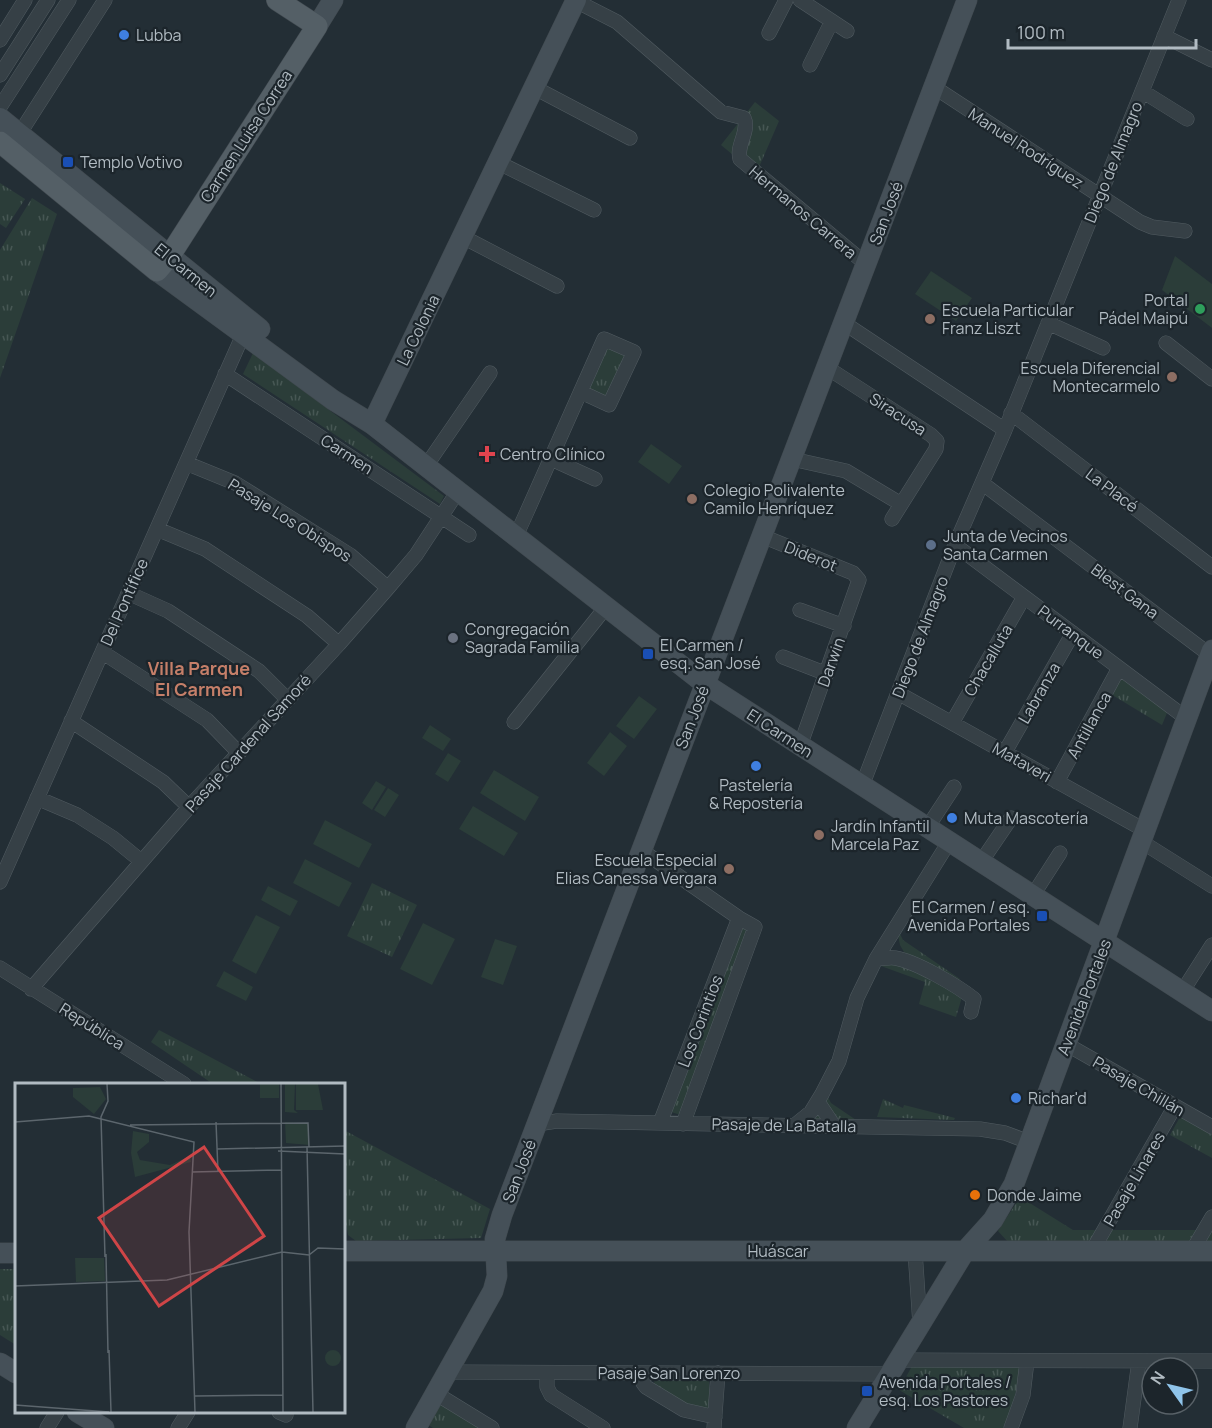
<svg xmlns="http://www.w3.org/2000/svg" width="1212" height="1428" font-family="Manrope,sans-serif">
	<defs>
		<pattern id="grass-tufts" width="24" height="20" patternUnits="userSpaceOnUse" patternTransform="scale(1.5)"><rect width="24" height="20" fill="#2b3d39"/><path d="M3 7l-1-3M5 7V3M7 7l1-3M15 17l-1-3M17 17v-4M19 17l1-3" fill="none" stroke="#475754"/></pattern>
	</defs>
	<rect width="100%" height="100%" fill="#232e35"/>
	<path fill="url(#grass-tufts)" d="M755,102L779,121L756,174L721,145Z
		M0,183L25,199L6,228L0,224Z
		M32,198L57,214L0,378V250Z
		M606,346L626,356L606,398L587,389Z
		M253,353L444,496L440,504L243,374Z
		M1119,673L1169,708L1162,725L1109,693Z
		M372,883L417,905L392,957L347,936Z
		M742,927L751,931L681,1115L671,1112Z
		M900,934L903,940L960,979L959,981L904,952L900,945L898,935Z
		M892,963L927,976L962,997L956,1017L919,1004L925,982L881,966Z
		M159,1030L261,1084H213L151,1042Z
		M835,1078L828,1097L831,1103L859,1122L802,1124Z
		M883,1099L903,1108L904,1105L955,1118L954,1120L877,1117Z
		M1180,1117L1212,1135V1158L1170,1135Z
		M344,1130L490,1209L481,1238L356,1241L348,1235L344,1212Z
		M1020,1197L1073,1230H1212V1245L1008,1242L998,1231Z
		M0,1269H16V1345L0,1335Z
		M912,1366L1021,1368L1012,1409L1003,1428H964L899,1390Z
		M654,1379L709,1380L710,1401L708,1413L655,1393Z
		M441,1401L484,1428H433L427,1424Z"/>
	<path fill="#2b3d39" d="M1175,256L1212,284V328L1162,290Z
		M931,271L972,298L956,321L915,294Z
		M651,444L682,466L669,484L638,462Z
		M639,696L657,709L634,739L616,726Z
		M430,725L451,739L443,751L422,738Z
		M610,732L627,746L604,776L587,763Z
		M448,753L461,761L448,782L435,774Z
		M494,770L539,797L525,821L480,793Z
		M376,781L386,787L372,810L362,803Z
		M388,788L399,795L385,817L374,810Z
		M473,806L518,833L504,856L459,829Z
		M325,820L372,844L359,868L313,844Z
		M305,859L352,883L339,907L293,883Z
		M268,886L298,901L290,916L261,900Z
		M256,915L280,927L256,974L232,961Z
		M423,923L455,939L432,985L400,969Z
		M495,939L517,946L503,985L481,977Z
		M224,971L253,987L246,1001L216,986Z"/>
	<g fill="none" stroke-linecap="round" stroke-linejoin="round">
		<g stroke="#515b61" stroke-width="15">
			<path id="street" d="M800,0L847,31
				M576,1L617,22L721,112L744,118C750,131 736,145 740,159L866,264
				M769,33L786,0
				M1164,36L1212,60
				M0,40L25,0
				M810,65L832,21
				M0,75L48,0
				M934,87L1140,222L1152,227L1185,231
				M535,88L630,138
				M1142,91L1187,119
				M0,107L69,0
				M20,133L105,0
				M499,163L594,210
				M463,237L557,286
				M844,323L1005,430
				M1048,323L1103,348
				M1166,343L1212,379
				M826,367L931,435L937,441L936,449L892,519
				M225,374L469,535
				M1011,413L1212,567
				M551,459L595,479
				M792,459L846,471L901,504
				M186,463L235,483L350,555L388,588
				M426,466L490,373
				M982,483L1210,655
				M157,529L205,549L307,616L339,644
				M516,536L526,514L604,339L634,352L609,405L581,392
				M762,536L853,573L859,580L800,746
				M955,545L1186,718
				M128,593L168,611L259,671L287,699
				M800,610L844,626
				M102,652L207,720L239,753
				M783,657L827,674
				M898,693L1146,831
				M71,721L163,782L189,807
				M514,722L606,607
				M952,723L1024,597
				M1005,752L1073,633
				M1057,782L1119,668
				M862,786L955,545L1005,430L1179,0
				M37,798L77,815L113,838L141,861
				M927,828L954,787
				M1142,842L1212,886
				M641,850L739,918L755,927L683,1124
				M981,862L1011,818
				M0,882L246,328
				M1033,895L1060,853
				M876,959C882,959 889,957 895,958C915,961 958,986 974,999L971,1012
				M0,968L184,1084
				M31,989L189,807L339,644L388,588L416,555L458,491
				M1182,992L1212,945
				M1066,1044L1212,1127
				M818,1102L834,1126
				M660,1123L739,918
				M537,1124L557,1121L980,1129L1005,1133L1029,1142
				M795,1125L811,1112L822,1094L839,1061L857,998L876,959L949,842
				M915,1251L920,1325
				M1092,1251L1175,1106
				M1192,1251L1212,1217
				M898,1360L1212,1361
				M447,1372L890,1374
				M547,1373V1387L551,1395L603,1428
				M642,1373L643,1383L646,1387L684,1410L715,1417
				M435,1393L492,1428
				M279,1412L286,1415
				M47,1428L57,1412
				M178,1428L188,1412
				M714,1428L718,1373
				M1011,1428L1023,1395L1027,1361
				M1130,1428L1139,1361"/>
		</g>
		<g stroke="#40494f" stroke-width="21">
			<path id="secondary" d="M317,26L333,0
				M0,118L260,329
				M157,271L333,400L372,424L705,684L1212,1011
				M372,424L576,0
				M344,1251H1212
				M0,1253H16
				M0,1363L16,1373
				M77,1412L104,1428
				M416,1428L493,1291L497,1276L495,1239L502,1215L967,0
				M857,1428L965,1251L993,1220L1014,1184L1212,650"/>
		</g>
		<g stroke="#40494f" stroke-width="22">
			<path id="primary" d="M0,142L157,271L169,257L317,26L277,0"/>
		</g>
		<use href="#street" stroke="#364046" stroke-width="14"/>
		<use href="#secondary" stroke="#455058" stroke-width="20"/>
		<use href="#primary" stroke="#545f66" stroke-width="21"/>
	</g>
	<g fill="#3f7fe0" stroke="#1c252b" stroke-width="2">
		<circle cx="124" cy="35" r="6"/>
		<circle cx="756" cy="766" r="6"/>
		<circle cx="952" cy="818" r="6"/>
		<circle cx="1016" cy="1098" r="6"/>
	</g>
	<g fill="#1a4fb4" stroke="#1c252b" stroke-width="2">
		<rect x="62" y="156" width="12" height="12" rx="3"/>
		<rect x="642" y="648" width="12" height="12" rx="3"/>
		<rect x="1036" y="910" width="12" height="12" rx="3"/>
		<rect x="861" y="1385" width="12" height="12" rx="3"/>
	</g>
	<circle fill="#2e9e5b" stroke="#1c252b" stroke-width="2" cx="1200" cy="309" r="6"/>
	<g fill="#8d6e63" stroke="#1c252b" stroke-width="2">
		<circle cx="930" cy="319" r="6"/>
		<circle cx="1172" cy="377" r="6"/>
		<circle cx="692" cy="499" r="6"/>
		<circle cx="819" cy="835" r="6"/>
		<circle cx="729" cy="869" r="6"/>
	</g>
	<path fill="#e0444e" stroke="#1c252b" stroke-width="2" d="M484 445h6v6h6v6h-6v6h-6v-6h-6v-6h6z"/>
	<circle fill="#5c6f8a" stroke="#1c252b" stroke-width="2" cx="931" cy="545" r="6"/>
	<circle fill="#6b7280" stroke="#1c252b" stroke-width="2" cx="453" cy="638" r="6"/>
	<circle fill="#e8710a" stroke="#1c252b" stroke-width="2" cx="975" cy="1195" r="6"/>
	<g text-anchor="middle" dominant-baseline="central" stroke-width="4.5" stroke-linejoin="round" paint-order="stroke">
		<g font-size="16" fill="#b1bbc2" stroke="#1c252b" text-anchor="start">
			<text x="136" y="35">Lubba</text>
			<text x="80" y="162">Templo Votivo</text>
			<text x="1188" y="300" text-anchor="end">Portal<tspan x="1188" dy="18">Pádel Maipú</tspan></text>
			<text x="942" y="310">Escuela Particular<tspan x="942" dy="18">Franz Liszt</tspan></text>
			<text x="1160" y="368" text-anchor="end">Escuela Diferencial<tspan x="1160" dy="18">Montecarmelo</tspan></text>
			<text x="500" y="454">Centro Clínico</text>
			<text x="704" y="490">Colegio Polivalente<tspan x="704" dy="18">Camilo Henríquez</tspan></text>
			<text x="943" y="536">Junta de Vecinos<tspan x="943" dy="18">Santa Carmen</tspan></text>
			<text x="465" y="629">Congregación<tspan x="465" dy="18">Sagrada Familia</tspan></text>
			<text x="660" y="645">El Carmen /<tspan x="660" dy="18">esq. San José</tspan></text>
			<text x="756" y="785" text-anchor="middle">Pastelería<tspan x="756" dy="18">&amp; Repostería</tspan></text>
			<text x="964" y="818">Muta Mascotería</text>
			<text x="831" y="826">Jardín Infantil<tspan x="831" dy="18">Marcela Paz</tspan></text>
			<text x="717" y="860" text-anchor="end">Escuela Especial<tspan x="717" dy="18">Elias Canessa Vergara</tspan></text>
			<text x="1030" y="907" text-anchor="end">El Carmen / esq.<tspan x="1030" dy="18">Avenida Portales</tspan></text>
			<text x="1028" y="1098">Richar'd</text>
			<text x="987" y="1195">Donde Jaime</text>
			<text x="879" y="1382">Avenida Portales /<tspan x="879" dy="18">esq. Los Pastores</tspan></text>
		</g>
		<g font-size="16" fill="#b1bbc2" stroke="#1c252b">
			<text transform="translate(246 136) rotate(-57)">Carmen Luisa Correa</text>
			<text transform="translate(1026 148) rotate(33)">Manuel Rodríguez</text>
			<text transform="translate(1113 162) rotate(-68)">Diego de Almagro</text>
			<text transform="translate(803 212) rotate(40)">Hermanos Carrera</text>
			<text transform="translate(886 213) rotate(-69)">San José</text>
			<text transform="translate(186 270) rotate(39)">El Carmen</text>
			<text transform="translate(418 330) rotate(-64)">La Colonia</text>
			<text transform="translate(898 414) rotate(33)">Siracusa</text>
			<text transform="translate(347 454) rotate(33)">Carmen</text>
			<text transform="translate(1112 490) rotate(37)">La Placé</text>
			<text transform="translate(290 520) rotate(32)">Pasaje Los Obispos</text>
			<text transform="translate(811 556) rotate(22)">Diderot</text>
			<text transform="translate(1125 591) rotate(37)">Blest Gana</text>
			<text transform="translate(124 602) rotate(-66)">Del Pontífice</text>
			<text transform="translate(1071 632) rotate(37)">Purranque</text>
			<text transform="translate(920 637) rotate(-69)">Diego de Almagro</text>
			<text transform="translate(988 660) rotate(-60)">Chacalluta</text>
			<text transform="translate(831 662) rotate(-70)">Darwin</text>
			<text transform="translate(1039 693) rotate(-60)">Labranza</text>
			<text transform="translate(692 717) rotate(-69)">San José</text>
			<text transform="translate(1089 725) rotate(-61)">Antillanca</text>
			<text transform="translate(780 733) rotate(33)">El Carmen</text>
			<text transform="translate(248 743) rotate(-48)">Pasaje Cardenal Samoré</text>
			<text transform="translate(1022 762) rotate(29)">Mataveri</text>
			<text transform="translate(1084 997) rotate(-69)">Avenida Portales</text>
			<text transform="translate(700 1021) rotate(-69)">Los Corintios</text>
			<text transform="translate(92 1026) rotate(32)">República</text>
			<text transform="translate(1139 1086) rotate(30)">Pasaje Chillán</text>
			<text transform="translate(784 1125) rotate(1)">Pasaje de La Batalla</text>
			<text transform="translate(519 1171) rotate(-69)">San José</text>
			<text transform="translate(1134 1179) rotate(-60)">Pasaje Linares</text>
			<text x="778" y="1251">Huáscar</text>
			<text x="669" y="1373">Pasaje San Lorenzo</text>
		</g>
		<g font-size="18" font-weight="bold" fill="#c57f69" stroke="#1c252b">
			<text x="199" y="668">Villa Parque<tspan x="199" dy="21">El Carmen</tspan></text>
		</g>
	</g>
	<g transform="translate(15 1083)">
		<rect width="330" height="330" fill="#232e35"/>
		<path d="M245,1H264V15H245ZM270,1H280L279,27L283,30L270,29ZM270,39L293,41L294,62L271,60ZM118,48L134,51V59L122,69L125,77L155,82L175,73L176,79L120,94L116,70Z" fill="#2b3d39"/>
		<path d="M85,4L91,16L79,31L58,14V5Z" fill="#2b3d39"/>
		<path d="M281,1H303L308,27H281ZM60,175H89L90,198L61,199ZM310 275a8 8 0 1 1 16 0a8 8 0 1 1-16 0Z" fill="#2b3d39"/>
		<path fill="none" stroke="#5c666d" stroke-width="1.5" d="M266,1L268,329M0,39L74,33L179,59L174,149L180,329M201,39L203,89M115,42L293,40L294,64M292,64L298,329M202,66L330,63M263,68L330,71M177,89L266,87M91,171L93,270M90,174L86,34L93,18L92,1M0,203L152,197L267,169L294,172L303,165L330,166M94,267L96,329M180,313L268,312M0,322L94,329"/>
		<path fill="#cf4547" fill-opacity="0.15" stroke="#cf4547" stroke-width="3" d="M189,64L249,153L144,223L84,135Z"/>
		<rect width="330" height="330" fill="none" stroke="#b1bbc2" stroke-width="3"/>
	</g>
	<g transform="translate(1170 1386) rotate(304)"><circle r="28" fill="#1c252b" stroke="#586167" stroke-width="1.5"/>
	<path d="M0-4.5L10 22L0 15L-10 22Z" fill="#8fc4ea"/>
	<text y="-9" font-size="16" font-weight="bold" text-anchor="middle" fill="#b1bbc2">N</text>
	</g>
	<path d="M1008 39v9h188v-9" fill="none" stroke="#b1bbc2" stroke-width="3"/>
	<text x="1017" y="39" font-size="18" fill="#b1bbc2" stroke="#1c252b" stroke-width="4.5" paint-order="stroke">100 m</text>
</svg>
